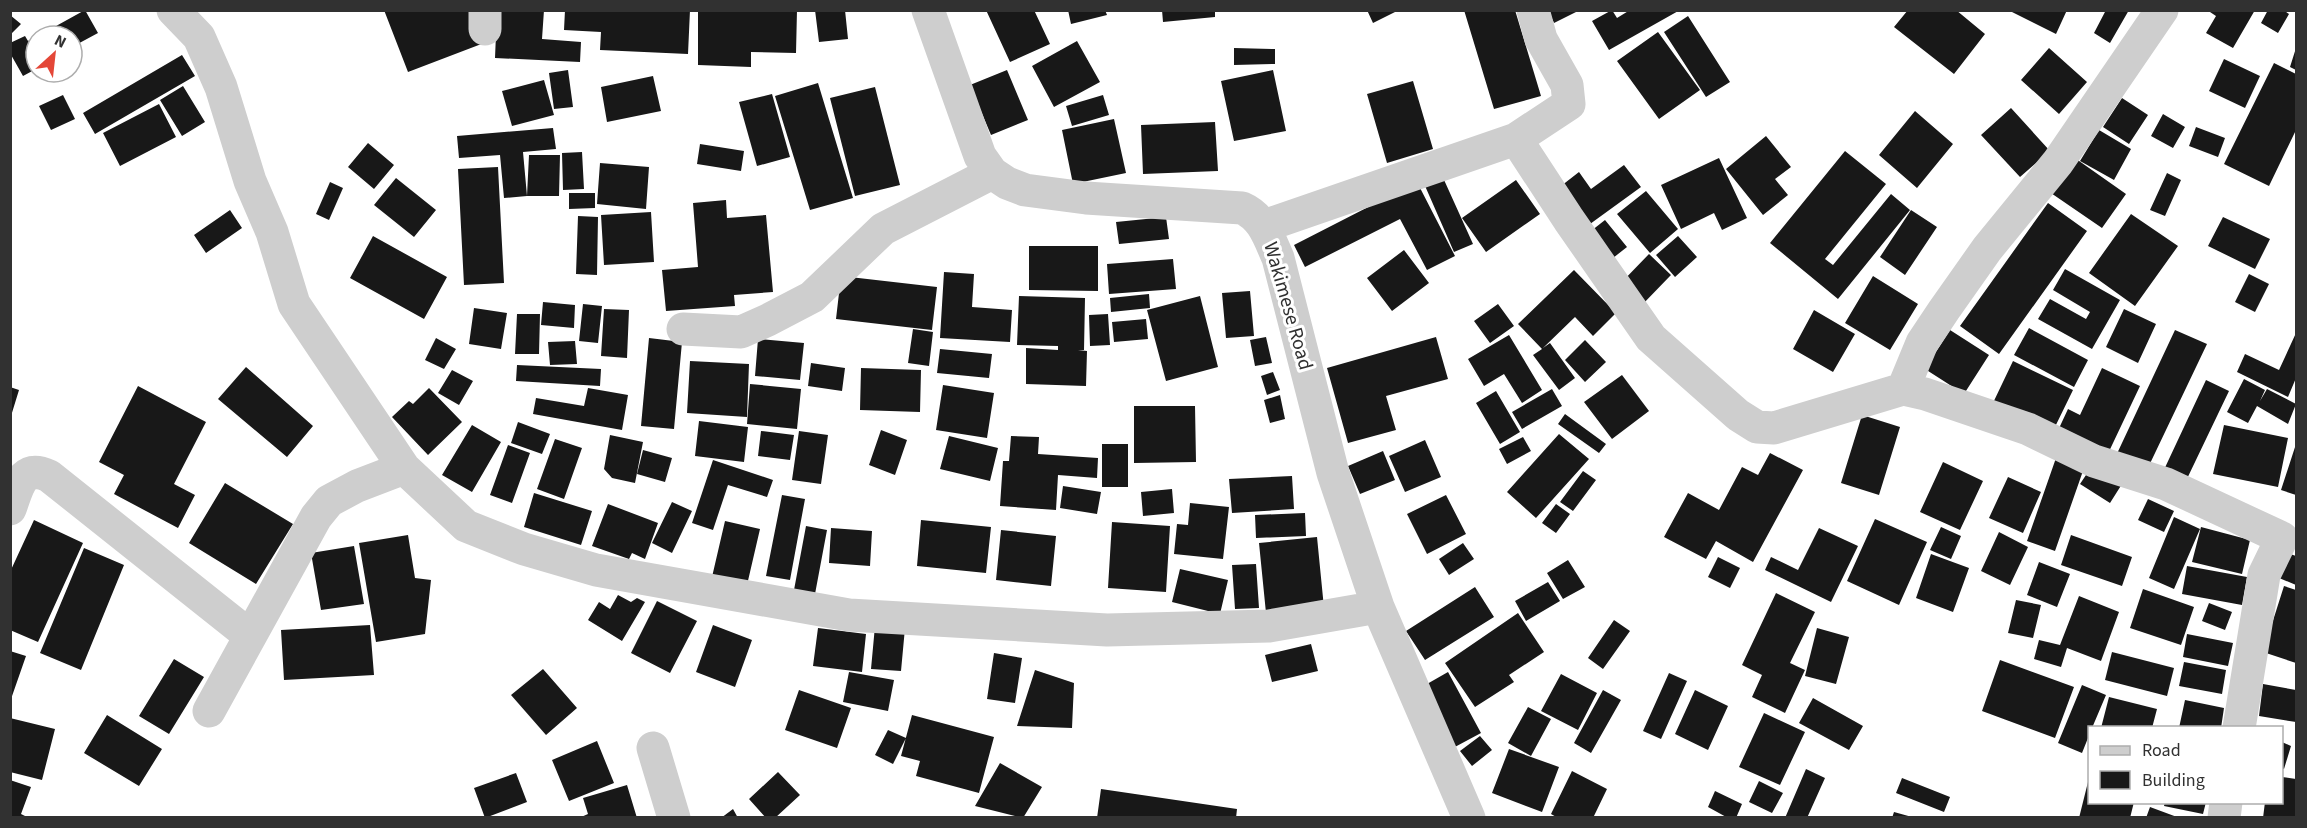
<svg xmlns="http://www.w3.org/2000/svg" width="2307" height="828" font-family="'Source Sans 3',sans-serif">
	<rect width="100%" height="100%" fill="#fff"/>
	<path fill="#181818" d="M85,10L98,33L72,47V36H38Z
		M384,10H471L484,43L408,72Z
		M497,10H544L542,39L581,42L580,62L495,58Z
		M565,10H690L688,54L600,50L601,32L564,30Z
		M698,10H797L796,53L751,52V67L698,65Z
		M815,10H845L848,39L819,42Z
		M986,10H1034L1050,44L1010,62Z
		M1068,10H1105L1107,15L1071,24Z
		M1162,10H1215V17L1163,22Z
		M1367,10H1399L1373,23Z
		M1464,10H1515L1541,96L1494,109Z
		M1548,10H1580L1554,23Z
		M1612,10L1617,18L1630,10H1680L1609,50L1592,21Z
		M1908,10H1956L1985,34L1954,74L1894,27Z
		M2008,10H2067L2056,34Z
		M2106,10H2129L2110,43L2094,33Z
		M2207,10H2255L2233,48L2206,33L2216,16Z
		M2268,10H2283L2289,14L2278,33L2261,23Z
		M10,15L21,24L10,35Z
		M1688,16L1730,82L1706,97L1664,32Z
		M1658,32L1700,90L1659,119L1617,61Z
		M25,36L28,41L36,37V69L23,76L10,53V43Z
		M1077,41L1100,82L1054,107L1032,66Z
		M1234,48L1275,49V64L1234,65Z
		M2049,48L2087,82L2059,114L2021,80Z
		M2296,48V70L2290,67Z
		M182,55L195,76L95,134L83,113Z
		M2224,59L2260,76L2245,108L2209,91Z
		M2274,63L2296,74V130L2269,186L2224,164Z
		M568,70L573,107L554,109L549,73Z
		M1007,70L1028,120L991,135L970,85Z
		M1273,70L1286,131L1234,141L1221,81Z
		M653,76L661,111L607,122L601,87Z
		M544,80L554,115L512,126L502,91Z
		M1413,81L1433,149L1387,163L1367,94Z
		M818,83L853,198L810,210L775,96Z
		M183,86L205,122L182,136L160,100Z
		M875,87L900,185L855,196L830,98Z
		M772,94L790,157L757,166L739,102Z
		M63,95L75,119L51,130L39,106Z
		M1103,95L1109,115L1072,126L1066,106Z
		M2122,98L2148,115L2129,144L2103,127Z
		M159,104L176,137L120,166L103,133Z
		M2011,108L2050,151L2020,177L1981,135Z
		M1915,111L1953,144L1917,188L1879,155Z
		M2163,114L2185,127L2173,148L2151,136Z
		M1114,119L1126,173L1073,184L1062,130Z
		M1215,122L1218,171L1143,174L1141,125Z
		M2196,127L2225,138L2218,157L2189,146Z
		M553,128L556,149L523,152L527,196L504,198L500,155L459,158L457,136Z
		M2099,130L2131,149L2114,180L2080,161Z
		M1766,136L1791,167L1775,179L1788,195L1763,215L1726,169Z
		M368,143L394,165L374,189L348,167Z
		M700,144L744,151L741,171L697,164Z
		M1845,151L1886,184L1825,259L1833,265L1891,194L1910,210L1838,299L1770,243Z
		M582,152L584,189L563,190L562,153Z
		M529,155H560L559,196H527Z
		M2072,156L2126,194L2102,228L2048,191Z
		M1719,158L1747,218L1722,230L1714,213L1681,229L1661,185Z
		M600,163L649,167L646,209L597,204Z
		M1624,165L1641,187L1590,224L1561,186L1579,172L1591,189Z
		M498,167L504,283L464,285L458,169Z
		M1440,171L1473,244L1454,252L1422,179Z
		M2167,173L2181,180L2165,216L2150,210Z
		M396,178L436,210L414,237L374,205Z
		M1516,180L1540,214L1486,252L1462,218Z
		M330,182L343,188L329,220L316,214Z
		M1417,182L1455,256L1427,270L1400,219L1305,267L1294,245Z
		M1646,191L1678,229L1650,253L1617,214Z
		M569,193H595V208L569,209Z
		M726,200L727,218L766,215L773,292L734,295L735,306L666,311L662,270L698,267L693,203Z
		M2048,203L2087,231L1999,354L1960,326Z
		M230,210L242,228L206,253L194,235Z
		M1911,210L1937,227L1905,275L1880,257Z
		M651,212L654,262L604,265L601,215Z
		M2131,214L2178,246L2135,306L2089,273Z
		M578,216L598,217L597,275L576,274Z
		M1166,217L1169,239L1119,244L1116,222Z
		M2223,217L2270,239L2255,269L2208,246Z
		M1605,220L1627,247L1613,258L1591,231Z
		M373,236L447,277L424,319L350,278Z
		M1678,236L1697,257L1675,277L1656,255Z
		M1029,246H1098V291L1029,290Z
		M1404,250L1429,283L1392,311L1367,278Z
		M1649,254L1671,275L1640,307L1618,286Z
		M1173,259L1176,289L1109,294L1107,264Z
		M2065,269L2120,300L2092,349L2038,319L2050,299L2086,319L2090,312L2053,290Z
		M1574,270L1616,313L1593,336L1575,317L1543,348L1550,343L1575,378L1559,390L1533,355L1542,349L1518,324Z
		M944,272L974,274L972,307L1012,310L1010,342L940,338Z
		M2249,274L2269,284L2255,312L2235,302Z
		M841,276L937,287L932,330L836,319Z
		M1873,276L1918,304L1890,350L1845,323Z
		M1250,291L1254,336L1226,338L1222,293Z
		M1149,294L1150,308L1111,312L1110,298Z
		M1019,296L1085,298L1084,350H1078L1087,351L1086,386L1026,384V348L1058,350V346L1017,345Z
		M1200,296L1218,367L1166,381L1147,310Z
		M543,302L575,305L574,328L541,325Z
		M583,304L602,306L598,343L579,341Z
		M1498,304L1514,326L1490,343L1474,321Z
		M474,308L507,313L501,349L469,344Z
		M604,309L629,310L627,358L601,356Z
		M2124,309L2156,324L2138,363L2106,347Z
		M1814,310L1855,334L1833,372L1793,349Z
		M517,314H540L539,354H515Z
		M1108,314L1110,345L1090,346L1089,315Z
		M1146,319L1148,339L1114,342L1112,322Z
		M2029,328L2088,360L2074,387L2014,355Z
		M913,329L933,332L929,366L908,363Z
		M1950,330L1989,355L1964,394L1925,369Z
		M2175,330L2207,344L2145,474L2114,460Z
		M2296,333V378L2288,397L2237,372L2245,354L2279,370Z
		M1509,335L1542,390L1522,403L1504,374L1484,386L1468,359Z
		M1266,337L1272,363L1255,366L1250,340Z
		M1436,337L1448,379L1386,396L1396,430L1348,443L1327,368Z
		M436,338L456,349L444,369L425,360Z
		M649,338L682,342L674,429L641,426Z
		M758,339L804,343L800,380L755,376Z
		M1585,340L1606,362L1585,382L1565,360Z
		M575,341L577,364L550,365L548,342Z
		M940,349L992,354L989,378L937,373Z
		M690,361L749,364L747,417L687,413Z
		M2013,361L2073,390L2052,433L1992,405Z
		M811,363L845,368L842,391L808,386Z
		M517,365L601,369L600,386L516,381Z
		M246,367L313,426L287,457L218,399Z
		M861,368L921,370L920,412L860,410Z
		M2102,368L2140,386L2104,462L2054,439L2068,409L2080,415Z
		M452,370L473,381L459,405L438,393Z
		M1273,372L1280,390L1267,395L1261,376Z
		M1622,375L1649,411L1612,439L1584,402Z
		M2244,379L2265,390L2260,401L2267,389L2296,404L2288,424L2257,406L2248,423L2227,412Z
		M2206,380L2229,391L2184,485L2162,474Z
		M750,384L801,389L797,429L747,424Z
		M943,385L994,393L987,438L936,430Z
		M138,386L206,422L174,484L195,495L178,528L114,494L124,475L99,462Z
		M10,387L19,390L11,416L10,415Z
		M429,388L462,422L428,455L392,417L409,401L413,404Z
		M588,388L628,395L622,430L533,414L536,398L584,406Z
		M1552,389L1562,406L1522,429L1512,412Z
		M1496,391L1520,432L1500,444L1476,403Z
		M1280,395L1285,419L1270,423L1264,400Z
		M1134,406H1195L1196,462L1134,463Z
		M1565,414L1606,444L1599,453L1558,424Z
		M1862,415L1900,427L1879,495L1841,483Z
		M699,421L748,427L744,462L695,456Z
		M518,422L550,434L542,454L511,443Z
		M472,425L501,442L472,492L442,475Z
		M2224,425L2288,438L2278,487L2213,474Z
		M881,430L907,440L895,475L869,465Z
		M761,431L794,435L790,460L758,456Z
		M799,431L828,435L821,484L792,480Z
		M1559,434L1589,459L1536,518L1507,492Z
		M610,435L643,442L635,483L612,478L604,469Z
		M949,436L998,448L990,481L940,469Z
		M1011,436L1039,437L1038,454L1098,458L1097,478L1058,475L1056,510L1000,506L1003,461H1009Z
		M1523,437L1531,451L1507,464L1499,449Z
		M555,439L582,448L564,499L537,489Z
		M1425,440L1441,477L1405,492L1389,456Z
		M1102,444H1128V487H1102Z
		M2296,444V495L2281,490Z
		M508,445L530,453L512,503L490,495Z
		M643,450L672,458L665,482L637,474Z
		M1383,451L1395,480L1360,494L1348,466Z
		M1770,453L1803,470L1753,562L1716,541L1706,559L1664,537L1688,493L1719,510L1742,467L1758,475Z
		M2056,458L2084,468L2055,551L2027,541Z
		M713,460L773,480L767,497L728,485L713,530L692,523Z
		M1943,462L1983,481L1960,530L1920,512Z
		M2092,466L2122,484L2110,503L2080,484Z
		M1583,471L1596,480L1573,511L1560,502Z
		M1292,476L1294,509L1232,513L1229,479Z
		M2008,477L2041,492L2023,533L1989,518Z
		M225,483L293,524L256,584L189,543Z
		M1063,486L1101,492L1097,514L1060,508Z
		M1172,489L1174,513L1143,516L1141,492Z
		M534,493L592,511L581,545L524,527Z
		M782,495L805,499L790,580L766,576Z
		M1446,495L1466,534L1427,554L1407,514Z
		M2148,499L2174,511L2164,532L2138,520Z
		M672,502L692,511L672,553L652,543Z
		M1190,503L1229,507L1223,559L1174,554L1177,524L1188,525Z
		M608,504L658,523L645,559L632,553L629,559L592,546Z
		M1556,504L1570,514L1556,533L1542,523Z
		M1305,513L1306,536L1256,538L1255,515Z
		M2174,517L2200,529L2174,589L2149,578Z
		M1875,519L1927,542L1899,605L1847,581Z
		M34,520L83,543L38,642L10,630V572Z
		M921,520L991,527L986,573L917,566Z
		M725,521L760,529L747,585L712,577Z
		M1112,522L1170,526L1166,592L1108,588Z
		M806,526L827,530L815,594L794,590Z
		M1941,527L1961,536L1951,559L1930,550Z
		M2201,527L2250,540L2242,574L2192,562Z
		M831,528L872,531L870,566L829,563Z
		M1819,528L1858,546L1831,602L1765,570L1771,557L1798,570Z
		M1001,530L1056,536L1051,586L996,580Z
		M1999,532L2028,547L2010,585L1981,571Z
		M408,535L415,578L431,580L425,634L376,642L359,543Z
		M2071,535L2132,557L2122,586L2061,565Z
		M1317,537L1324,608L1266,613L1259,543Z
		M1463,543L1474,559L1449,575L1439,559Z
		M354,546L364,604L321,610L311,553Z
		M84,548L124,565L81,670L40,653Z
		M2282,551L2296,556V585L2272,575Z
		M1931,554L1969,568L1953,612L1916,598Z
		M1718,557L1740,568L1730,588L1708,577Z
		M1568,560L1585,587L1563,599L1547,573Z
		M2039,562L2070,574L2057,607L2027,595Z
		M1256,564L1259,608L1235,609L1232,565Z
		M2187,566L2247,577L2242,605L2182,594Z
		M1180,569L1228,580L1220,614L1172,602Z
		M1548,582L1560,601L1526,621L1515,601Z
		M2284,586L2296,590V663L2263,652Z
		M1475,587L1494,617L1425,660L1406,631Z
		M2143,589L2194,607L2181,645L2130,628Z
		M1776,593L1815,612L1790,663L1805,670L1785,713L1752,697L1762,675L1742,665Z
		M618,595L631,602L637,598L645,602L622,641L588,620L599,602L610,609Z
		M2079,596L2119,612L2101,661L2067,648L2061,667L2034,659L2039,640L2060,645Z
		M2016,600L2041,605L2033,638L2008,633Z
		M657,601L697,621L670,673L631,653Z
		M2209,603L2232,612L2225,630L2202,621Z
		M1518,613L1544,652L1509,675L1514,682L1475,707L1445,663Z
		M1614,620L1630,631L1603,669L1588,658Z
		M370,625L374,675L284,680L281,630Z
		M713,625L752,640L735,687L696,672Z
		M875,626L905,628L901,671L871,669Z
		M818,628L866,634L862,672L813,666Z
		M1817,628L1849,637L1836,684L1805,676Z
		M2187,634L2233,643L2228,666L2183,657Z
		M1311,644L1318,671L1272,682L1265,655Z
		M10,651L26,656L11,699H10Z
		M2112,652L2174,668L2167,696L2105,680Z
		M994,653L1022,658L1015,703L987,699Z
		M174,659L204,677L169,734L139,716Z
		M2000,660L2074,687L2055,738L1982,711Z
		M2184,662L2226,670L2222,694L2179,686Z
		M543,669L577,708L546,735L511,695Z
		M1035,670L1074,683L1072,728L1017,726Z
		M849,672L894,680L888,711L843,702Z
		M1448,672L1481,733L1453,748L1420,688Z
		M1669,673L1687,681L1661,739L1643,731Z
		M1561,674L1597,693L1578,730L1541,711Z
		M2263,684L2296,690V722L2259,716Z
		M2082,685L2106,695L2092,728H2090V733L2082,753L2058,743Z
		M799,690L851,708L837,748L785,730Z
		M1603,690L1621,700L1591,753L1574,743Z
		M1695,690L1728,706L1708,750L1675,734Z
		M2109,697L2157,709L2152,728H2101Z
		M1813,698L1863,726L1849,750L1799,723Z
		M2185,700L2224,708L2221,728H2179Z
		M1528,707L1551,719L1531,756L1508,743Z
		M1764,713L1805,732L1780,785L1739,767Z
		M107,715L162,749L139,786L84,753Z
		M912,715L994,737L979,793L916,776L920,761L901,756Z
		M10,718L55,729L42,780L10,772Z
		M888,730L906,738L893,764L875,755Z
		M1480,736L1492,750L1472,766L1460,751Z
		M597,741L614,783L569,801L552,760Z
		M2282,742L2291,746L2284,769L2282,768Z
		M1509,749L1559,767L1542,812L1492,793Z
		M1000,763L1042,787L1023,818L975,806Z
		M1806,769L1825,778L1807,818H1785Z
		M1572,771L1607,789L1593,818H1558L1551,814Z
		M778,772L800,795L775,818H766L749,799Z
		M516,773L527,802L485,818L474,788Z
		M2282,777L2296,779V818H2263L2265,802H2282Z
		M1902,778L1950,797L1944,812L1896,793Z
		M2089,778L2090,802H2134L2130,818H2079Z
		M10,780L31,787L21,814L29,818H10Z
		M1759,781L1783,793L1772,813L1749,802Z
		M627,785L637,818H579L588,814L583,798Z
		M1101,789L1237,809L1236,818H1097Z
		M1715,791L1742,804L1736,818H1728L1708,807Z
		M2165,802H2206L2203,814L2164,806Z
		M2150,807L2177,817V818H2146Z
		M733,809L738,818H721Z
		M1894,812L1912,817V818H1892Z"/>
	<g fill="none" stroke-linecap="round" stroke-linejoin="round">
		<path stroke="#cecece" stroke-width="33" d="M173,10L199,37L221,87L250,181L272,232L294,304L404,468L466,526L524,549L596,570L849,615L1107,630L1269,626L1378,607
			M928,10L980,156L992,173L1007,183L1025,190L1086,198L1242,208C1263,217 1269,238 1278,258L1333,473L1378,607L1469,818
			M485,29V10
			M1516,139L1569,220L1651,338L1738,415L1757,427L1774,428L1903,389L1925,394L2028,429L2094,461L2166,484L2282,538L2264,575L2239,728
			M1264,226L1516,139L1569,104L1567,85L1541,39L1533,10
			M683,329L741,332L768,320L812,297L883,229L992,173
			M1903,389L1922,343L1944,310L1987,249L2058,162L2162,10
			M10,509C18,488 21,463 49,476L249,635
			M209,711L316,517L329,501L357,486L404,468
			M653,748L674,818
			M2224,818L2226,802"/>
	</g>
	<g text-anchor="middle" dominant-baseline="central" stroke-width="6" stroke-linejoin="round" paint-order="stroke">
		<g font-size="20" fill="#313131" stroke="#fff">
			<text transform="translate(1288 306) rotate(74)">Wakimese Road</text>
		</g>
	</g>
	<rect width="2307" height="828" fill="none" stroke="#313131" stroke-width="24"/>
	<rect x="2088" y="726" width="195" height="78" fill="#ffffff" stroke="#adadad" stroke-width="1.5"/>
	<rect x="2100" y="746" width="30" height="9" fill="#cecece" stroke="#adadad" stroke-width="1.5"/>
	<text x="2142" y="756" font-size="18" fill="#313131">Road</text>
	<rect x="2100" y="771" width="30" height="18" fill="#181818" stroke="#adadad" stroke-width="1.5"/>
	<text x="2142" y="786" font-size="18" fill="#313131">Building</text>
	<g transform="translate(54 54) rotate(27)"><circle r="28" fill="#ffffff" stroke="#adadad" stroke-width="1.5"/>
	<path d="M0-4.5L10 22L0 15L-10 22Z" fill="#e44738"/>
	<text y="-9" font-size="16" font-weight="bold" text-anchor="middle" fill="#313131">N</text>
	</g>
</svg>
